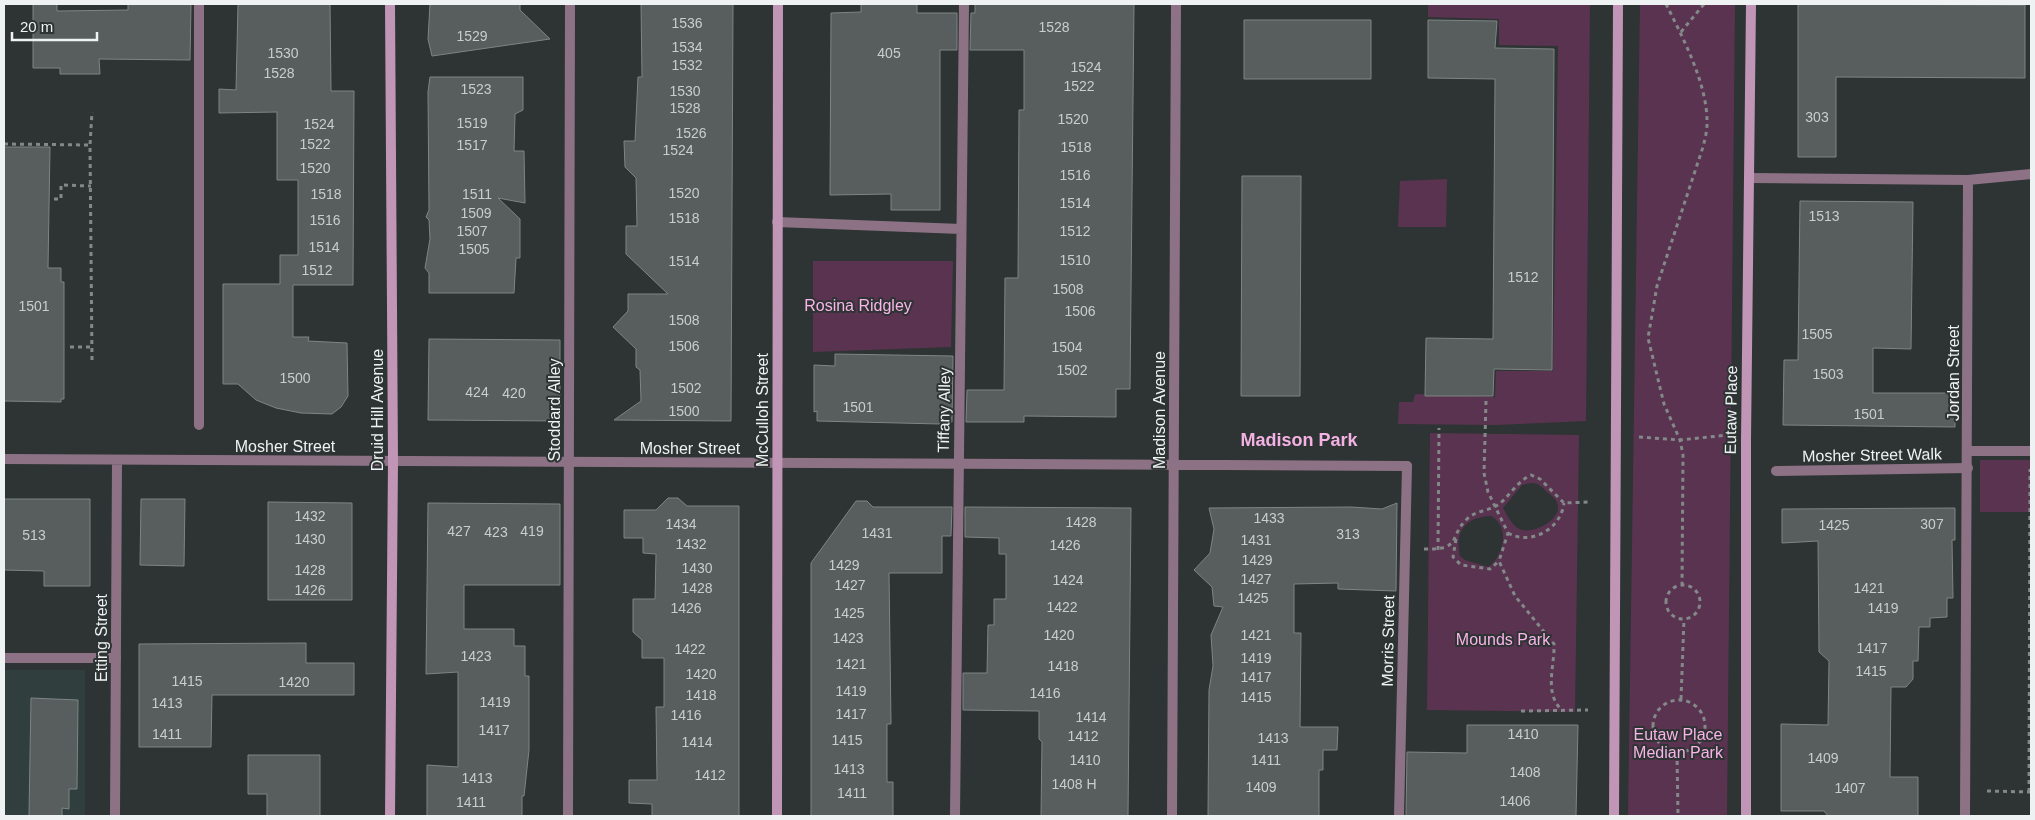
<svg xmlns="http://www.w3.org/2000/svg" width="2035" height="820" font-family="Arial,sans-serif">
	<rect width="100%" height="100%" fill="#2d3433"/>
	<path fill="#303f3e" d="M4,670H85V816H4Z"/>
	<path fill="#5a3351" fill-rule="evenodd" d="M1428,4H1590L1586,421L1495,425L1398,424L1399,402H1413L1415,394L1495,397L1496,371H1553L1558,46L1499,45V19L1428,17Z
		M1640,4H1735L1727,816H1628Z
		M1447,179L1446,227H1398L1400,181Z
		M813,261H953L951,347L813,352Z
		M1430,433L1579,435L1575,712L1427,710ZM1531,483C1539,483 1542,487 1547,492C1552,496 1558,500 1558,507C1559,521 1532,535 1519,529C1512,525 1507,515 1503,508L1522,485ZM1491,516C1511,526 1503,558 1488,567L1465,560L1460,556C1454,531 1466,517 1491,516Z
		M1980,460H2031V512H1980Z"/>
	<path fill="#575e5d" stroke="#7e8584" d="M33,4H57V11L128,10V4H191L190,60L99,59L100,74H60V68H33Z
		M238,4H330L331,91H354L353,285H293V337H309L308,341L347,343L348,396L341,407L332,414L301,413L276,408L256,400L238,384H223V284H280V255H298V180H277V112L219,113V89L236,90Z
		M430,4H520V10L550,39L432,56L428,39Z
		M641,4H733L731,421L614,420L641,401L640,370L636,367V349L613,327L628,311V294H668L626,254V226H637L636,178L625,167L624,141H635L638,77H642Z
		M861,4H917V13H957V50H940V210H891V194L830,195L831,13L861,12Z
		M975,4H1134L1130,389H1116V417L1024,416V422H966L967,390H1004L1005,278H1018L1019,110H1024V50H970L971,13H975Z
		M1798,4L2025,5V78L1836,77V157H1798Z
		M1244,20H1371V79H1244Z
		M1428,20L1497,21L1495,48L1554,49L1552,370L1494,369L1493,396H1425L1426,338L1493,339L1495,79L1428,78Z
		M430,77H523V110L515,114L514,151H524L525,203L498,198L520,219V258H516L514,293H429V273L425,268L430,239L429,220L426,217L429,210L428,92Z
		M4,147H50L48,268H61V282H64V399H61V402L4,401Z
		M1242,176H1301L1300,396H1241Z
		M1800,201L1913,202L1911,349L1873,348V393H1955V427L1783,425L1784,360H1798Z
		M429,339L560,340V421L428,420Z
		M835,354L953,356L952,422H940V424L817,421V411L814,412V365L835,366Z
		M668,498H678L687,506H739V816H652V804L629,803V780H657L656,707H664V658H642V640L633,632V599H655L656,554L643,553V538H624V510H656Z
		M4,499H90V586H44V571L4,570Z
		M141,499H185L184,566L140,565Z
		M856,501H867L873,507H952L951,536H942V573H889L891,724H887V782H893V816H811V563Z
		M268,502L352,503V600H268Z
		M428,503L560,504V585H464V629H514V646H525V676H529V750L524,796H522V816H427V765L458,767V672L426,674Z
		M1397,503L1396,591L1338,589V583L1294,584V633H1301L1300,727H1338L1337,750H1323V770H1319V816H1208L1209,690L1213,666L1211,635L1223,607L1214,606L1212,587L1194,570L1210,553L1214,529L1209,508L1351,507L1382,509Z
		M965,507L1131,508L1128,816H1041L1042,742L1039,739V711L963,710V673H987L988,625H994V599H1006V554H999V538L965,537Z
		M1955,508V540H1952L1953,598H1947V617L1930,618V627H1919L1918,661H1913V679L1906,687H1891L1890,777H1918V816H1828L1824,811H1781V724L1828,725L1829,661L1819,652L1818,541L1782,543V509Z
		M306,643V663H354V695H212L211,747H139V644Z
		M31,698L78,700L77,789H69V809L62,808V816H29Z
		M1467,725H1578L1576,816H1406L1407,752L1467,753Z
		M248,755H320V816H267V794H248Z"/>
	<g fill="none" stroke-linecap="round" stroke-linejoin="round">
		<path stroke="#838888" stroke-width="3" stroke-dasharray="4 4" stroke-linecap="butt" d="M1666,4C1683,38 1708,85 1707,124C1707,131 1705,139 1703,147L1657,286L1648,338L1664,404L1680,440L1683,455L1682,585
			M1681,32L1704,4
			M4,144L90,145
			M54,199H61V185L91,186
			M70,347H92
			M92,360L90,145L92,112
			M1486,401L1484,473L1488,492L1508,533L1499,561L1515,596L1554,644C1555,666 1543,694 1563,711
			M1639,437L1680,440L1728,435
			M1508,533C1531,546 1561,529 1564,503
			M1456,539L1453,557L1461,565L1490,569L1499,561
			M1424,549C1463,550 1448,537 1467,519C1475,511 1487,511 1496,506C1509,498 1516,482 1531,475L1540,479L1564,503L1589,502
			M1438,550L1439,428
			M1666 602a17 17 0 1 1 34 0a17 17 0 1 1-34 0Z
			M1681,699L1684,619
			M1653 726a26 26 0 1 1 52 0a26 26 0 1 1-52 0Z
			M1521,711L1588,710
			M1677,753L1678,816
			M1987,791L2031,792
			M2029,792L2030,469"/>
		<path stroke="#8d7286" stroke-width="10" d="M1749,178L1968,180L1965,816
			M1968,180L2031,174
			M777,222L961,229
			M199,425V4
			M4,658H116
			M568,816L570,4
			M955,816L964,4
			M1399,816L1407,466"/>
		<path stroke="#8d7286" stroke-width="10" d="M1968,451H2031
			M4,459L1407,466
			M1776,471L1968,468
			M115,816L117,460
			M1172,816L1176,4"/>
		<path stroke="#c195b5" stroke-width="10" d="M390,4L393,461L390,816
			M777,816L778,4
			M1614,816L1618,4
			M1746,816V439L1751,4"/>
	</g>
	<g text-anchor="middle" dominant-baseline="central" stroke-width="4" stroke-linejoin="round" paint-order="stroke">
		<g font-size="14" fill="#c8cdcd">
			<text x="687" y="23">1536</text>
			<text x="1054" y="27">1528</text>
			<text x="472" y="36">1529</text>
			<text x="687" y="47">1534</text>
			<text x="283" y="53">1530</text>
			<text x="889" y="53">405</text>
			<text x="687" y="65">1532</text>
			<text x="1086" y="67">1524</text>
			<text x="279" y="73">1528</text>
			<text x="1079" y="86">1522</text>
			<text x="476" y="89">1523</text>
			<text x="685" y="91">1530</text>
			<text x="685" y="108">1528</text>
			<text x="1817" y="117">303</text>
			<text x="1073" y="119">1520</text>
			<text x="472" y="123">1519</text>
			<text x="319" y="124">1524</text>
			<text x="691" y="133">1526</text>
			<text x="315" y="144">1522</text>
			<text x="472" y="145">1517</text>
			<text x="1076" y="147">1518</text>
			<text x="678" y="150">1524</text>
			<text x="315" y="168">1520</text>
			<text x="1075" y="175">1516</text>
			<text x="684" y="193">1520</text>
			<text x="326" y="194">1518</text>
			<text x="477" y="194">1511</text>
			<text x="1075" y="203">1514</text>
			<text x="476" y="213">1509</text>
			<text x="1824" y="216">1513</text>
			<text x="684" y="218">1518</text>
			<text x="325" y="220">1516</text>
			<text x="472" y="231">1507</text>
			<text x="1075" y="231">1512</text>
			<text x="324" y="247">1514</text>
			<text x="474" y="249">1505</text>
			<text x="1075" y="260">1510</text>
			<text x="684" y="261">1514</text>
			<text x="317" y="270">1512</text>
			<text x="1523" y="277">1512</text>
			<text x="1068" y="289">1508</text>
			<text x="34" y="306">1501</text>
			<text x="1080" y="311">1506</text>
			<text x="684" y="320">1508</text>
			<text x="1817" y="334">1505</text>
			<text x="684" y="346">1506</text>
			<text x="1067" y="347">1504</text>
			<text x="1072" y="370">1502</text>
			<text x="1828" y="374">1503</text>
			<text x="295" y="378">1500</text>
			<text x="686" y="388">1502</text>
			<text x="477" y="392">424</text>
			<text x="514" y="393">420</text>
			<text x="858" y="407">1501</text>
			<text x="684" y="411">1500</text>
			<text x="1869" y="414">1501</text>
			<text x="310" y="516">1432</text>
			<text x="1269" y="518">1433</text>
			<text x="1081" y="522">1428</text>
			<text x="681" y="524">1434</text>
			<text x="1932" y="524">307</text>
			<text x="1834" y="525">1425</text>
			<text x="459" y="531">427</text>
			<text x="532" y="531">419</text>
			<text x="496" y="532">423</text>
			<text x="877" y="533">1431</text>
			<text x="1348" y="534">313</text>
			<text x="34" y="535">513</text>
			<text x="310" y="539">1430</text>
			<text x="1256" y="540">1431</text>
			<text x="691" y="544">1432</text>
			<text x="1065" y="545">1426</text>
			<text x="1257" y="560">1429</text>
			<text x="844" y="565">1429</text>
			<text x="697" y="568">1430</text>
			<text x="310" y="570">1428</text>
			<text x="1256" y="579">1427</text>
			<text x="1068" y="580">1424</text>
			<text x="850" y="585">1427</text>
			<text x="697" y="588">1428</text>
			<text x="1869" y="588">1421</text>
			<text x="310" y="590">1426</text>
			<text x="1253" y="598">1425</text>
			<text x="1062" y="607">1422</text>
			<text x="686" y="608">1426</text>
			<text x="1883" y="608">1419</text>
			<text x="849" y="613">1425</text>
			<text x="1059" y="635">1420</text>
			<text x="1256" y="635">1421</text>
			<text x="848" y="638">1423</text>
			<text x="1872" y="648">1417</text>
			<text x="690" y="649">1422</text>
			<text x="476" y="656">1423</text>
			<text x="1256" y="658">1419</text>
			<text x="851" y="664">1421</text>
			<text x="1063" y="666">1418</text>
			<text x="1871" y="671">1415</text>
			<text x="701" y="674">1420</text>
			<text x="1256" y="677">1417</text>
			<text x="187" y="681">1415</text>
			<text x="294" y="682">1420</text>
			<text x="851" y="691">1419</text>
			<text x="1045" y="693">1416</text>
			<text x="701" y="695">1418</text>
			<text x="1256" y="697">1415</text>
			<text x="495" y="702">1419</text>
			<text x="167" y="703">1413</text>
			<text x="851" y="714">1417</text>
			<text x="686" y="715">1416</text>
			<text x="1091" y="717">1414</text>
			<text x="494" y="730">1417</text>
			<text x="167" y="734">1411</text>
			<text x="1523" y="734">1410</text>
			<text x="1083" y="736">1412</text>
			<text x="1273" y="738">1413</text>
			<text x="847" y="740">1415</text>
			<text x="697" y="742">1414</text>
			<text x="1823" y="758">1409</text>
			<text x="1085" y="760">1410</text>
			<text x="1266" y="760">1411</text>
			<text x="849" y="769">1413</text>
			<text x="1525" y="772">1408</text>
			<text x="710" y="775">1412</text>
			<text x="477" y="778">1413</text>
			<text x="1074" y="784">1408 H</text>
			<text x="1261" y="787">1409</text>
			<text x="1850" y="788">1407</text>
			<text x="852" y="793">1411</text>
			<text x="1515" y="801">1406</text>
			<text x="471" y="802">1411</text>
		</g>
		<g font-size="16" fill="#fab4e9" stroke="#2d3433">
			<text x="858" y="305">Rosina Ridgley</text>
			<text x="1503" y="639">Mounds Park</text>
			<text x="1678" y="734">Eutaw Place<tspan x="1678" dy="18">Median Park</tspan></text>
		</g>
		<g font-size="16" fill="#eef2f2" stroke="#2d3433">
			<text transform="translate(1953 373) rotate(-90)">Jordan Street</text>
			<text transform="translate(377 410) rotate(-90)">Druid Hill Avenue</text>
			<text transform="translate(554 410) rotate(-90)">Stoddard Alley</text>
			<text transform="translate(762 410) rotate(-90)">McCulloh Street</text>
			<text transform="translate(944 410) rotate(-89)">Tiffany Alley</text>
			<text transform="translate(1159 410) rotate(-90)">Madison Avenue</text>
			<text transform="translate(1731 410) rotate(-89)">Eutaw Place</text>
			<text x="285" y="446">Mosher Street</text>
			<text x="690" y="448">Mosher Street</text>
			<text transform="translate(1872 455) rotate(-1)">Mosher Street Walk</text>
			<text transform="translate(101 638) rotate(-90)">Etting Street</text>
			<text transform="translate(1388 641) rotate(-89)">Morris Street</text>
		</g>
		<g font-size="18" font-weight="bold" fill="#f4b1e3" stroke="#2d3433">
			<text x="1299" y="440">Madison Park</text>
		</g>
	</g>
	<rect width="2035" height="820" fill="none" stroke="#eef2f2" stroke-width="10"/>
	<path d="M12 32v8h85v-8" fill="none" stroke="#eef2f2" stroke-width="2.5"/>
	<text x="20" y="32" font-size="15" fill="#eef2f2" stroke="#2d3433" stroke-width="4" paint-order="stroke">20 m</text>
</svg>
